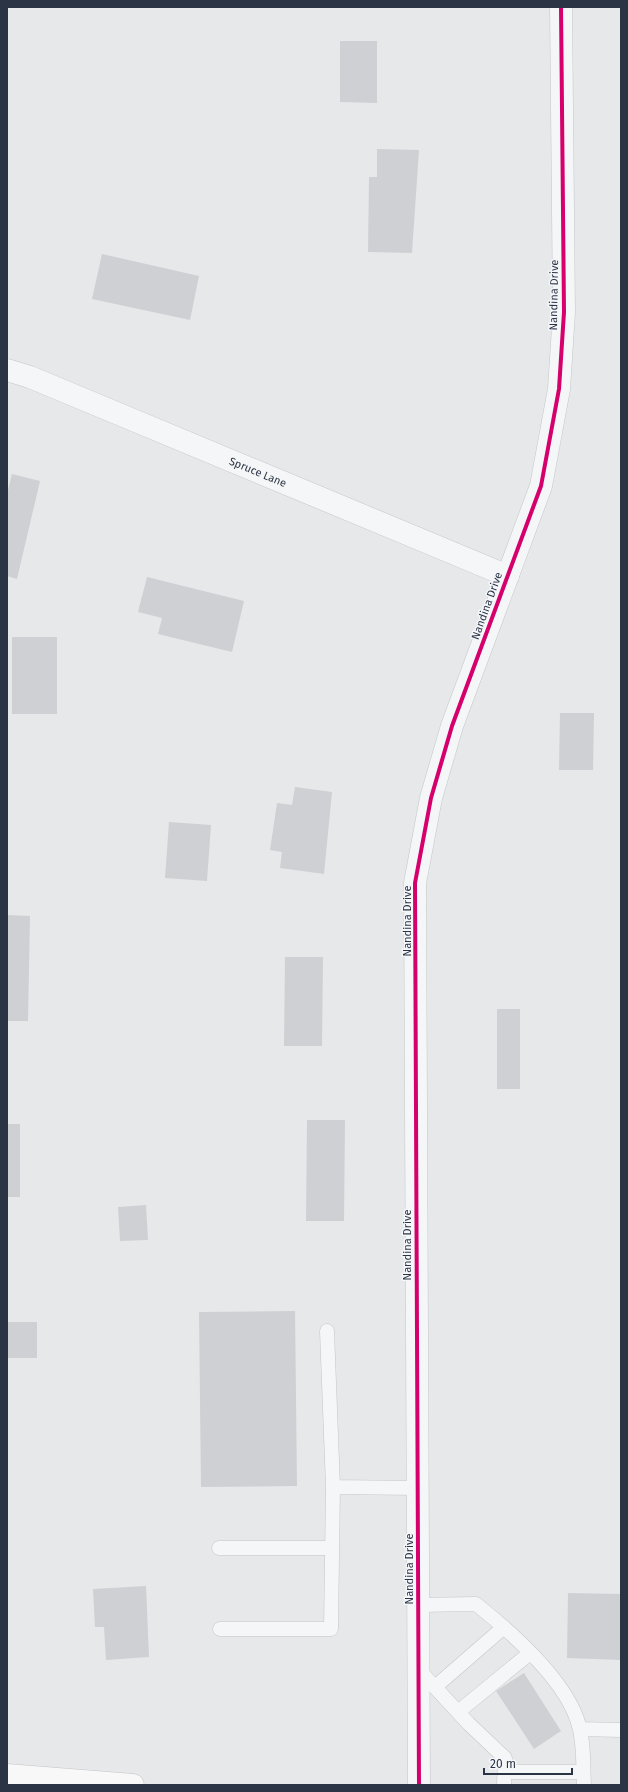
<svg xmlns="http://www.w3.org/2000/svg" width="628" height="1792" font-family="'Fira Sans',sans-serif">
	<rect width="100%" height="100%" fill="#e6e8ea"/>
	<path fill="#ced0d3" d="M340,41H377V103L340,102Z
		M377,149L419,150L412,253L368,252L369,177H377Z
		M102,254L199,276L190,320L92,299Z
		M12,474L40,481L17,579L7,576V494Z
		M147,577L244,601L232,652L158,634L162,618L138,612Z
		M12,637H57V714H12Z
		M560,713H594L593,770H559Z
		M295,787L332,792L324,874L280,868L282,852L270,850L277,803L292,805Z
		M169,822L211,825L207,881L165,878Z
		M7,915L30,916L28,1021H7Z
		M285,957H323L322,1046H284Z
		M497,1009H520V1089H497Z
		M307,1120H345L344,1221H306Z
		M7,1124H20V1197H7Z
		M146,1205L148,1240L120,1241L118,1207Z
		M295,1311L297,1486L201,1487L199,1312Z
		M7,1322H37V1358H7Z
		M146,1586L149,1657L106,1660L104,1627H95L93,1589Z
		M568,1593L621,1594V1660L567,1658Z
		M524,1673L561,1731L534,1749L496,1691Z"/>
	<g fill="none" stroke-linecap="round" stroke-linejoin="round">
		<g stroke="#c4c6c8" stroke-width="15">
			<path id="lane" d="M327,1331L333,1487L417,1488
				M219,1548H332
				M418,1605L476,1604C511,1632 571,1684 580,1730C584,1747 583,1767 584,1785
				M220,1629H331L333,1487
				M419,1670L469,1724L505,1758L504,1785
				M435,1687L504,1627
				M458,1712L530,1653
				M580,1729L621,1730
				M505,1772H583"/>
		</g>
		<g stroke="#c4c6c8" stroke-width="23">
			<g id="street">
				<path id="s1" d="M7,370L30,377L508,576"/>
				<path d="M419,1785L415,883L431,798L452,726L541,486L559,389L564,312L561,7"/>
			</g>
		</g>
		<g stroke="#c2c5c8" stroke-width="23">
			<path id="primary" d="M7,1775L133,1785"/>
		</g>
		<use href="#lane" stroke="#f5f6f7" stroke-width="14"/>
		<use href="#street" stroke="#f5f6f7" stroke-width="22"/>
		<use href="#primary" stroke="#f8f8f8" stroke-width="22"/>
		<g stroke="#f4f6f9" stroke-width="6">
			<path id="cycleway" d="M419,1785L415,883L431,798L452,726L541,486L559,389L564,312L561,7"/>
		</g>
		<use href="#cycleway" stroke="#d6006c" stroke-width="4"/>
	</g>
	<g text-anchor="middle" dominant-baseline="central" stroke-width="3" stroke-linejoin="round" paint-order="stroke">
		<g font-size="11" fill="#2b3445" stroke="#f4f6f9">
			<text transform="translate(554 295) rotate(-89)">Nandina Drive</text>
			<text stroke="none"><textPath href="#s1" startOffset="271">Spruce Lane</textPath></text>
			<text transform="translate(487 606) rotate(-70)">Nandina Drive</text>
			<text transform="translate(407 921) rotate(-90)">Nandina Drive</text>
			<text transform="translate(407 1245) rotate(-90)">Nandina Drive</text>
			<text transform="translate(409 1569) rotate(-90)">Nandina Drive</text>
		</g>
	</g>
	<rect width="628" height="1792" fill="none" stroke="#2b3445" stroke-width="16"/>
	<path d="M484 1768v6h88v-6" fill="none" stroke="#2b3445" stroke-width="2"/>
	<text x="490" y="1768" font-size="12" fill="#2b3445" stroke="#f4f6f9" stroke-width="3" paint-order="stroke">20 m</text>
</svg>
